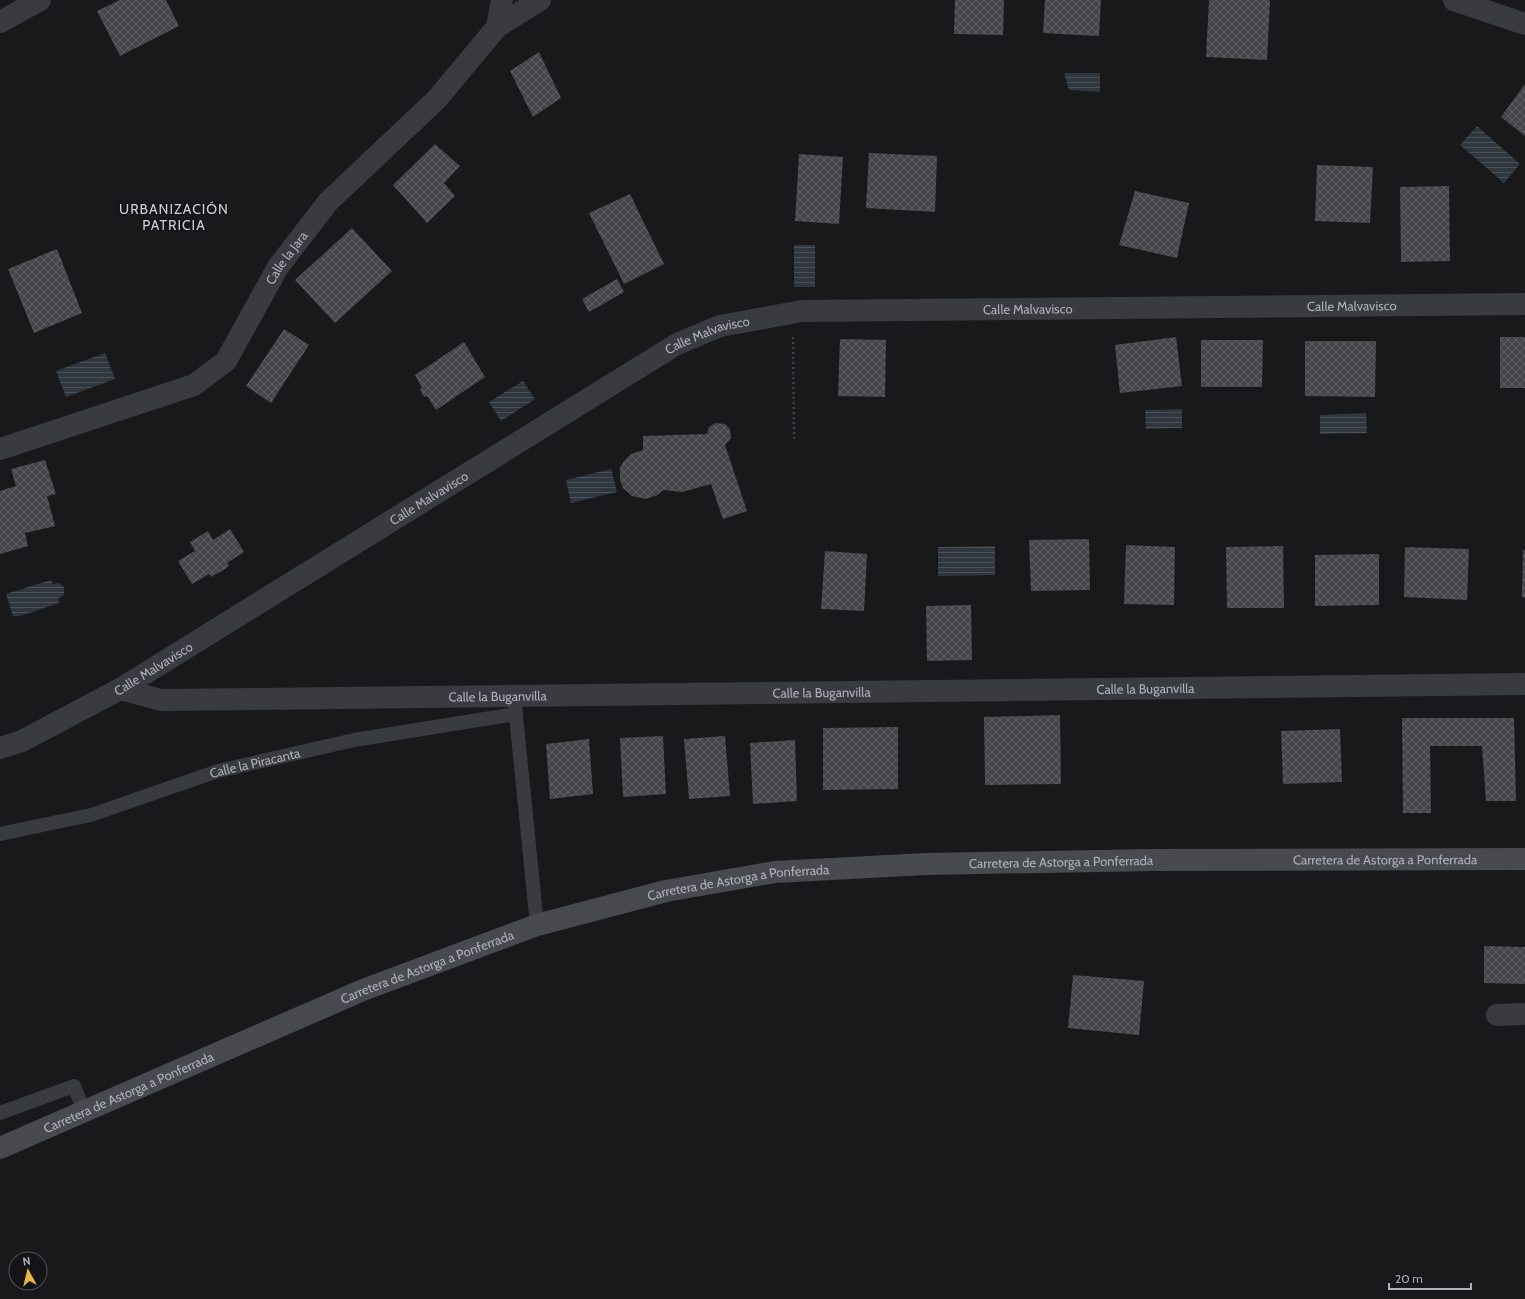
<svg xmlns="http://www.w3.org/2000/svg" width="1525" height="1299" font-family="Cabin,sans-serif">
	<defs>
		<pattern id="water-rules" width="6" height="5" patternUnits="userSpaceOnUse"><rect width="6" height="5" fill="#30373e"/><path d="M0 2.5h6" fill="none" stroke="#4b5158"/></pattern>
		<pattern id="building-cross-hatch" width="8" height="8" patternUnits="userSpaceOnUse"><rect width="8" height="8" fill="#46464b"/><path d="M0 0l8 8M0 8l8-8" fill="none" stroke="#5e5e63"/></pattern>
	</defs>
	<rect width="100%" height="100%" fill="#19191b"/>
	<path fill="url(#water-rules)" d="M1064,73H1100V92L1069,90Z
		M1477,126L1520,164L1504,183L1460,145Z
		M794,245H815V287H794Z
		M105,353L115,379L66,397L56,371Z
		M523,381L535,399L501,421L489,402Z
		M1182,409V428L1146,429L1145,410Z
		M1366,413L1367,433L1320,434V415Z
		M611,469L617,492L571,503L566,480Z
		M995,546V575L938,576V547Z
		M51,580L53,584L59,583L64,587V595L58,599L59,603L20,616H13L6,594Z"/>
	<path fill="url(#building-cross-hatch)" d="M120,0H166L179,26L120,56L97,11Z
		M955,0H1004L1003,35L954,34Z
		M1045,0H1101L1099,36L1043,33Z
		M1209,0H1270L1267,60L1206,57Z
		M539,52L561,98L533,117L510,71Z
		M1525,84V136L1501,117Z
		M435,144L460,166L444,183L455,196L427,223L393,185Z
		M869,153L937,156L935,212L866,208Z
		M799,154L843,157L839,224L795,221Z
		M1317,165L1373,167L1370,223L1315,221Z
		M1449,186L1450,261L1401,262L1400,187Z
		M1135,191L1189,203L1177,258L1119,245Z
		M630,194L664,264L624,284L589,213Z
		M352,228L392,271L335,323L295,280Z
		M57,249L82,313L34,333L8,269Z
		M617,279L624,292L589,312L582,299Z
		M284,329L309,345L271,403L246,386Z
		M1176,337L1182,386L1120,393L1115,345Z
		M1500,337H1525V388H1500Z
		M840,339L886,340L885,397L838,396Z
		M1201,340H1263L1262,387H1201Z
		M1305,341H1376L1375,397L1305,396Z
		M464,342L485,377L436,410L427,396L424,397L420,389L422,388L415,375Z
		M715,423L725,424L730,429L731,438L725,445L747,511L723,519L711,484L682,492L663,490L657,495L646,499L632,496L623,488L620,480V468L624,461L631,454L643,450V436L707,434L709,427Z
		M45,460L56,494L47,496L55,526L25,533L28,546L0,554V491L16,486L11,469Z
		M230,529L244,552L227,563L229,566L225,569L211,577L209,574L192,584L178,561L195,551L190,542L208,531L213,540Z
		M1089,539L1090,590L1031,591L1029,540Z
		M1126,545L1175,547L1174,605L1124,604Z
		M1283,546L1284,608H1227L1226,547Z
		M1405,547L1469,549L1467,600L1404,597Z
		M1523,550H1525V597H1522Z
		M825,551L867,554L864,611L821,609Z
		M1379,554V605L1315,606V555Z
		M971,605L972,660L927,661L926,606Z
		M1060,715L1061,784L985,785L984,717Z
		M1402,718H1514L1516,801H1486L1482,746H1430L1431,813H1403Z
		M898,727V789L823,790V728Z
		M1340,729L1342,782L1283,784L1281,731Z
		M663,736L666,794L623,797L620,738Z
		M725,736L730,796L689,799L684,739Z
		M589,739L593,794L550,799L546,744Z
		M795,740L797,801L753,804L750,743Z
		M1484,946L1525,947V984L1484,983Z
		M1073,975L1144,981L1139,1035L1068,1028Z"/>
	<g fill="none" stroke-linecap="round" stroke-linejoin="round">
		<path stroke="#404247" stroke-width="2.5" stroke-dasharray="2 3" stroke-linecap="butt" d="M793,337L794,439"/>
		<g stroke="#3a3b40" stroke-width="14">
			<path d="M515,706L537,925"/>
			<path id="s1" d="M0,834L91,815L218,771L354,740L516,714"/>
			<path d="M0,1113L74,1086L84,1111"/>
		</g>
		<g stroke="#3a3b40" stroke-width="22">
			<path d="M1454,0L1525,24"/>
			<path d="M0,22L40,0"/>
			<path d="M497,27L502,0"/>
			<path id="s2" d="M0,449L194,385L226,361L278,267L328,202L437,99L497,27L540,0"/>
			<path id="s3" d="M120,689L161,700L1525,684"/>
			<path id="s4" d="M0,748L22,741L120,689L677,344L720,326L802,311L1525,304"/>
			<path d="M1497,1015L1525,1014"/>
		</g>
		<path stroke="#484a50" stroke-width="22" id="s5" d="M0,1148L363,990L537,925L666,891L775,872L926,864L1152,860L1525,859"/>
	</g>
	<g text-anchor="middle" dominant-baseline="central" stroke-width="3" stroke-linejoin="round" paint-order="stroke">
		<g font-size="13" fill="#acb0ba" stroke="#141416">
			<text stroke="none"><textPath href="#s2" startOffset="364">Calle la Jara</textPath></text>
			<text stroke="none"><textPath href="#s4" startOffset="1469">Calle Malvavisco</textPath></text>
			<text stroke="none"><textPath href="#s4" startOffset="1145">Calle Malvavisco</textPath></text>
			<text stroke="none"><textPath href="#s4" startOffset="821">Calle Malvavisco</textPath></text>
			<text stroke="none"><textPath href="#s4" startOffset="497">Calle Malvavisco</textPath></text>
			<text stroke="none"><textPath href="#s4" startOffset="173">Calle Malvavisco</textPath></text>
			<text stroke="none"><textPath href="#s3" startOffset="1027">Calle la Buganvilla</textPath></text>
			<text stroke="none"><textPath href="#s3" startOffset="703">Calle la Buganvilla</textPath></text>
			<text stroke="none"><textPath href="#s3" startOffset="379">Calle la Buganvilla</textPath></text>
			<text stroke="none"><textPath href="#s1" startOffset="265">Calle la Piracanta</textPath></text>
			<text stroke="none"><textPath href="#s5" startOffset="1436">Carretera de Astorga a Ponferrada</textPath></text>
			<text stroke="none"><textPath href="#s5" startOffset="1112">Carretera de Astorga a Ponferrada</textPath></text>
			<text stroke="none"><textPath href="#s5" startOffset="788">Carretera de Astorga a Ponferrada</textPath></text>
			<text stroke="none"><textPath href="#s5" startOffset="464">Carretera de Astorga a Ponferrada</textPath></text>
			<text stroke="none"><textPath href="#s5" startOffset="140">Carretera de Astorga a Ponferrada</textPath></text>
		</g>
		<g font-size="14" letter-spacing="1" fill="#cdcfd6" stroke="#141416">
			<text x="174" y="209">URBANIZACIÓN<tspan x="174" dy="16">PATRICIA</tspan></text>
		</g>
	</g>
	<g transform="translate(28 1271) rotate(352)"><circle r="19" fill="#141416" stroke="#515258"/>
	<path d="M0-3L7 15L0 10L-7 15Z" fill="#e6b646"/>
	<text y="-6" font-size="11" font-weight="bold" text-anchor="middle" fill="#acb0ba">N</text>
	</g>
	<path d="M1389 1283v6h82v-6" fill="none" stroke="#acb0ba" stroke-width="2"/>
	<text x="1395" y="1283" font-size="12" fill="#acb0ba" stroke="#141416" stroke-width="3" paint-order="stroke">20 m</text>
</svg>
